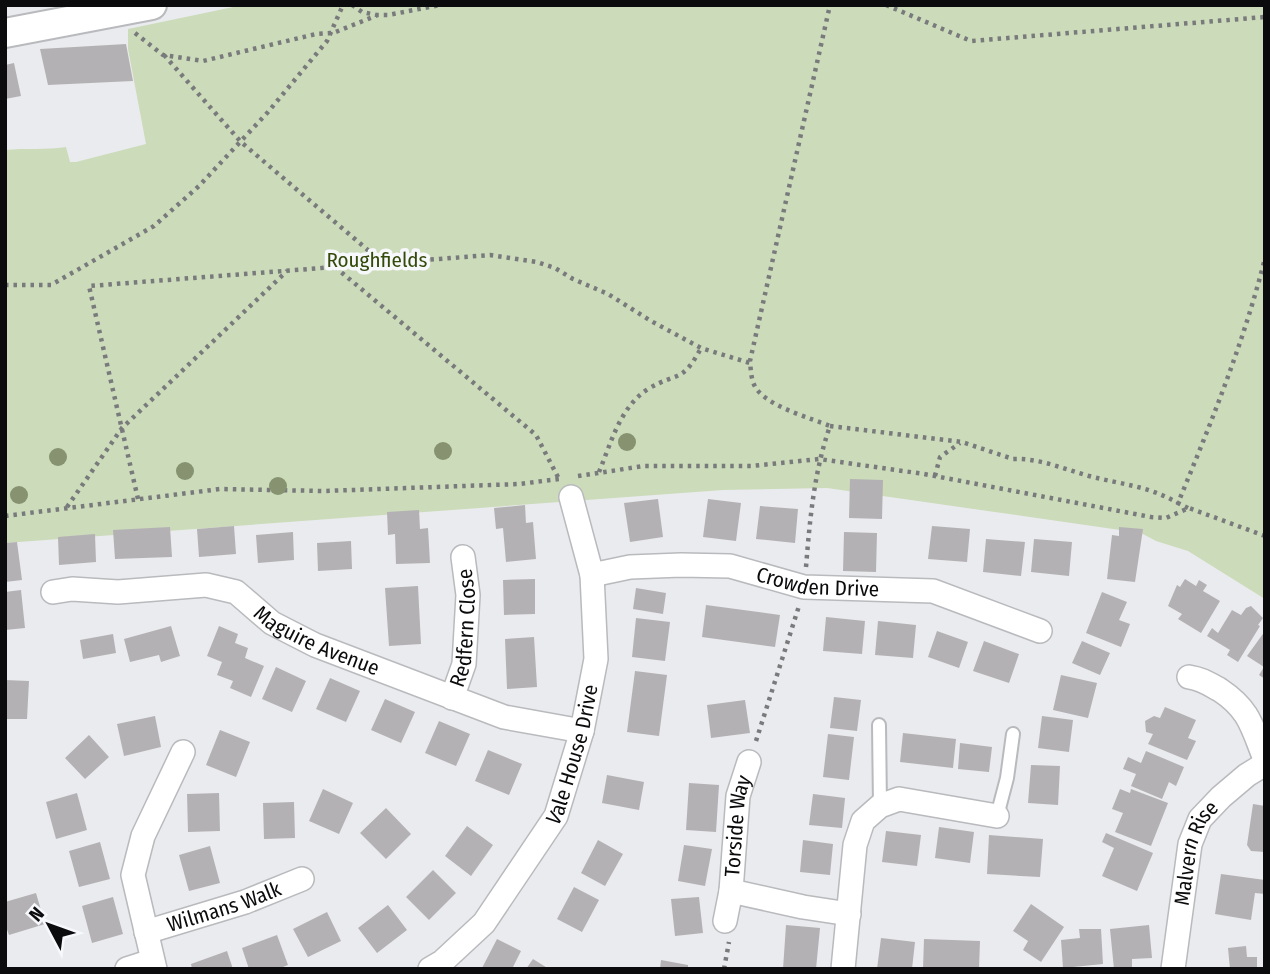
<svg xmlns="http://www.w3.org/2000/svg" width="1270" height="974" font-family="'Fira Sans Condensed',sans-serif">
	<rect width="100%" height="100%" fill="#eaebee"/>
	<path fill="#ccdbba" d="M243,5H1265V599L1188,551L1156,541L1141,533L827,488L723,490L5,543V150C26,148 46,150 66,147L70,162H76L146,144L128,49V29Z"/>
	<path fill="#b4b1b4" d="M126,44L133,81L48,85L40,49Z
		M14,63L21,96L5,99V65Z
		M850,479L883,480L882,519L849,518Z
		M658,499L663,537L630,542L624,503Z
		M708,499L741,503L736,541L703,537Z
		M525,505L526,523L533,522L536,559L506,562L503,528L496,529L494,508Z
		M760,506L798,509L795,543L756,539Z
		M419,510L420,529L428,528L430,563L396,564L395,534L388,535L387,512Z
		M234,526L236,554L199,557L197,529Z
		M932,526L970,529L967,562L928,559Z
		M170,527L172,557L115,559L113,530Z
		M1119,527L1143,529L1135,582L1107,579L1112,535L1119,536Z
		M293,532L294,560L258,563L256,535Z
		M844,532L877,533L876,572L843,571Z
		M95,534L96,562L59,565L58,537Z
		M986,539L1025,542L1021,576L983,572Z
		M1034,539L1072,542L1069,576L1031,572Z
		M351,541L352,569L318,571L317,543Z
		M17,542L22,580L5,582V543Z
		M535,579V614L504,615L503,580Z
		M1185,579L1196,586L1199,580L1207,585L1203,591L1220,601L1201,633L1178,619L1182,614L1168,606L1177,585L1180,587Z
		M418,586L421,644L389,646L385,588Z
		M636,588L666,593L663,614L633,609Z
		M21,590L25,628L5,630V592Z
		M1102,592L1127,602L1119,620L1130,624L1121,647L1086,633Z
		M706,605L780,615L775,647L702,637Z
		M1251,606L1263,618L1258,625L1260,626L1238,662L1227,655L1230,650L1207,636L1212,628L1218,633L1232,610L1241,615L1246,608Z
		M826,617L865,621L862,654L823,651Z
		M636,618L670,622L665,661L632,657Z
		M878,621L916,625L913,658L875,655Z
		M171,626L180,656L161,662L159,655L130,662L124,639Z
		M219,626L238,634L235,643L248,648L245,658L264,666L251,697L230,688L233,681L217,675L222,662L207,656Z
		M937,631L968,642L959,668L928,657Z
		M1265,631V679L1259,675L1264,667L1247,656Z
		M113,634L116,653L83,659L80,640Z
		M534,637L537,687L507,689L505,639Z
		M984,641L1019,654L1009,683L973,671Z
		M1082,641L1110,653L1100,675L1072,663Z
		M276,667L306,681L292,712L262,699Z
		M635,671L667,675L659,736L627,732Z
		M1061,675L1097,683L1088,718L1053,710Z
		M330,678L360,691L346,722L316,709Z
		M5,680L29,681L27,719H5Z
		M834,697L861,700L857,731L830,728Z
		M385,699L415,712L401,743L371,730Z
		M745,700L750,733L711,738L707,705Z
		M1165,707L1196,720L1188,738L1196,741L1187,760L1148,744L1153,734L1146,732L1145,721L1154,716L1160,718Z
		M155,716L161,747L124,756L117,724Z
		M1042,716L1073,720L1069,752L1038,748Z
		M439,721L470,734L456,766L425,753Z
		M220,730L250,742L236,777L206,765Z
		M903,733L956,739L953,768L900,762Z
		M828,734L854,737L849,780L823,777Z
		M89,735L109,757L85,779L65,758Z
		M960,743L992,747L989,772L958,769Z
		M488,750L522,764L509,795L475,781Z
		M1146,751L1184,767L1176,786L1169,782L1162,799L1131,786L1136,774L1123,769L1128,757L1141,763Z
		M1031,765L1060,766L1058,805L1028,803Z
		M607,775L644,782L639,810L602,803Z
		M689,783L719,785L716,832L686,830Z
		M323,789L353,803L339,834L309,821Z
		M1120,789L1130,793L1131,789L1168,803L1151,846L1115,832L1123,813L1112,809Z
		M77,793L87,830L56,839L46,802Z
		M219,793L220,831L188,832L187,794Z
		M813,794L845,798L842,828L809,825Z
		M294,802L295,838L264,839L263,803Z
		M1253,804L1265,806V852L1251,851L1247,845Z
		M386,808L411,834L386,859L360,833Z
		M467,826L493,845L471,876L445,856Z
		M939,827L974,832L970,863L935,858Z
		M886,831L921,835L917,866L882,862Z
		M1106,833L1153,853L1137,891L1102,876L1114,848L1102,842Z
		M989,835L1043,839L1040,877L987,874Z
		M598,840L623,854L605,886L581,873Z
		M803,840L833,844L830,875L800,872Z
		M100,842L110,879L79,887L69,851Z
		M684,845L712,849L705,886L678,881Z
		M210,846L220,883L189,891L179,855Z
		M433,870L456,893L429,920L406,897Z
		M1221,874L1265,880V894L1255,893L1251,920L1215,914Z
		M574,887L599,900L582,932L557,919Z
		M36,893L45,924L9,935L5,924V902Z
		M113,897L123,934L92,943L82,906Z
		M699,897L703,933L675,936L671,899Z
		M1031,904L1064,927L1041,962L1023,950L1028,941L1013,931Z
		M388,905L407,930L377,953L358,928Z
		M327,912L341,941L308,957L293,929Z
		M786,925L820,928L816,969H783Z
		M1149,925L1152,958L1132,959V967L1114,969L1110,929Z
		M1079,929H1101L1103,964L1063,968L1061,940L1080,938Z
		M277,935L288,965L278,969H249L242,948Z
		M881,938L915,942L912,969H877Z
		M497,939L521,951L512,969L482,968Z
		M924,939L980,941L979,969H923Z
		M1246,946L1247,957H1257V969H1230L1228,948Z
		M227,951L233,969H192L191,964Z
		M533,959L549,969H526Z
		M661,960L688,965V969H660Z"/>
	<g fill="none" stroke-linecap="round" stroke-linejoin="round">
		<g stroke="#b9babd" stroke-width="16">
			<path id="service" d="M879,725L880,806
				M997,816L1007,778L1013,734"/>
		</g>
		<g stroke="#b9babd" stroke-width="26">
			<g id="minor">
				<path id="s1" d="M592,575L630,567L681,565L730,566L804,587L933,591L1040,631"/>
				<path id="s2" d="M53,592L72,589L118,592L206,585L236,592L272,623L315,645L504,717L582,731"/>
				<path d="M1189,677C1202,679 1209,684 1220,690C1250,710 1252,727 1265,759"/>
				<path id="s3" d="M452,698L464,664L468,595L463,557"/>
				<path d="M731,891L803,907L849,914"/>
				<path id="s4" d="M725,921L731,891L738,796L749,762"/>
				<path id="s5" d="M146,932L245,902L302,879"/>
				<path d="M127,969L152,961"/>
				<path d="M155,969L133,875L143,836L183,752"/>
				<path id="s6" d="M430,969L442,962L484,923L556,816L582,731L596,659L592,575L571,497"/>
				<path d="M843,969L855,845L863,821L880,806L899,799L997,816"/>
				<path id="s7" d="M1173,969L1190,844L1200,819L1221,797L1247,775L1265,764"/>
			</g>
		</g>
		<g stroke="#b9babd" stroke-width="32">
			<path id="tertiary" d="M5,33L152,5"/>
		</g>
		<path stroke="#797a7c" stroke-width="4.5" stroke-dasharray="3.5 5" stroke-linecap="butt" d="M352,5L362,12L377,15
			M886,5L971,41L1265,17
			M135,33L163,55L203,61L316,34L333,33L378,15H388L440,5
			M164,55L241,142L383,263
			M335,267L536,435L559,479
			M5,285H51L154,226L199,186L268,112L327,41L343,5
			M830,426L962,442L1013,459C1039,458 1064,469 1089,476C1123,485 1146,485 1178,503
			M599,472C611,443 620,407 648,389C678,371 682,384 701,348
			M578,476L644,466H751L819,459L924,474L1151,517L1166,518L1189,508L1265,536
			M935,476L940,457L960,443
			M138,499L89,286L490,255L537,262L555,268L573,279L608,294L651,321L701,348L750,363
			M67,507L122,428L287,271
			M1188,508L1178,503C1211,423 1244,342 1265,258
			M5,516L220,489L324,491L519,484L559,479
			M806,567C810,518 814,472 830,426C810,418 774,408 759,392C751,384 751,372 750,361L830,5
			M756,741L799,606
			M724,969L729,942"/>
		<use href="#service" stroke="#fff" stroke-width="12"/>
		<use href="#minor" stroke="#fff" stroke-width="23"/>
		<use href="#tertiary" stroke="#fff" stroke-width="28"/>
	</g>
	<g fill="#869270">
		<circle cx="627" cy="442" r="9"/>
		<circle cx="443" cy="451" r="9"/>
		<circle cx="58" cy="457" r="9"/>
		<circle cx="185" cy="471" r="9"/>
		<circle cx="278" cy="486" r="9"/>
		<circle cx="19" cy="495" r="9"/>
	</g>
	<g text-anchor="middle" dominant-baseline="central" stroke-width="7" stroke-linejoin="round" paint-order="stroke">
		<g font-size="21" fill="#344a09" stroke="#f7f8fc">
			<text x="377" y="260">Roughfields</text>
		</g>
		<g font-size="21" fill="#0b0b0d" stroke="#f7f8fc">
			<text stroke="none"><textPath href="#s1" startOffset="229">Crowden Drive</textPath></text>
			<text stroke="none"><textPath href="#s3" startOffset="72">Redfern Close</textPath></text>
			<text stroke="none"><textPath href="#s2" startOffset="280">Maguire Avenue</textPath></text>
			<text stroke="none"><textPath href="#s6" startOffset="264">Vale House Drive</textPath></text>
			<text stroke="none"><textPath href="#s4" startOffset="96">Torside Way</textPath></text>
			<text stroke="none"><textPath href="#s7" startOffset="119">Malvern Rise</textPath></text>
			<text stroke="none"><textPath href="#s5" startOffset="82">Wilmans Walk</textPath></text>
		</g>
	</g>
	<rect width="1270" height="974" fill="none" stroke="#0b0b0d" stroke-width="14"/>
	<g transform="translate(49 925) rotate(311)" stroke="#f7f8fc" stroke-width="5" paint-order="stroke">
	<path d="M0-5L12 26L0 18L-12 26Z" fill="#0b0b0d"/>
	<text y="-10" font-size="19" font-weight="bold" text-anchor="middle" fill="#0b0b0d">N</text>
	</g>
</svg>
